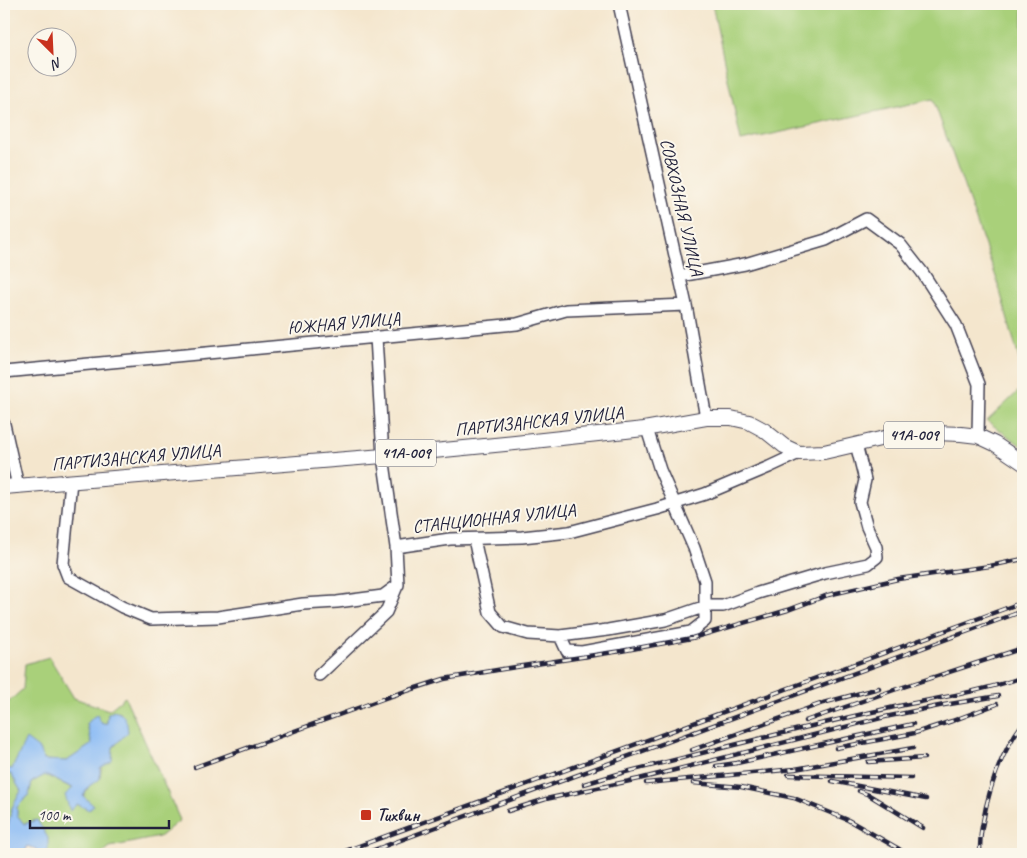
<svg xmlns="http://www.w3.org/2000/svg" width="1027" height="858" font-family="Caveat,sans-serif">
	<rect width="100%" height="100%" fill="#fbf7ec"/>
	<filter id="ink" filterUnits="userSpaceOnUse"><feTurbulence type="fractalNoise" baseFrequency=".02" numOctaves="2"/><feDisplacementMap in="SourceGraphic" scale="10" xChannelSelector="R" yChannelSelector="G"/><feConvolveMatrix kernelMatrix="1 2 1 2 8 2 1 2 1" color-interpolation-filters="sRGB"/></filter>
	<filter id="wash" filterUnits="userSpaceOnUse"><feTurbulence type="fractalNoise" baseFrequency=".0096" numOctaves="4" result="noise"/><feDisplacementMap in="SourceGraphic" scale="20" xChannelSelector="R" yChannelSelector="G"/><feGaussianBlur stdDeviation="1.12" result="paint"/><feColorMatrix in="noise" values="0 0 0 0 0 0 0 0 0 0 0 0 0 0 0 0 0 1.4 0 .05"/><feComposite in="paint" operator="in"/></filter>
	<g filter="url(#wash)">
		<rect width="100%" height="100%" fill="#f4e6cd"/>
		<path fill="#a9d07a" stroke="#66795a" d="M712,4H1023V373L996,277L933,99L741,141Z
			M1023,387V447L987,421Z
			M49,657L74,698L109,710L125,697L180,820L159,837L110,847L101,854H43L48,850L36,820L24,824L17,815V807L29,795L32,782L45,775L74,789L70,810L77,804L93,805L83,797L89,786L100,778C101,759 115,745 128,732L120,712L114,711L108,714L107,723L87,725L92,744L67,761L44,760L38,748L12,770L4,768V706L23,689L25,664Z
			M11,774L21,791L12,808L7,829H4V780L5,775Z"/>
		<path fill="#88baf5" stroke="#556e98" d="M114,711C126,714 127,721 128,732L113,747L112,761L100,768V779L89,786L83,796L93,805L89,810L77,804L70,811L65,795L73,788L45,775L32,782L29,795L17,807V815L24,824L37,820L48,838V850L43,854H38L36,849L27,846L25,854H4V829H7L12,808L21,791L11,774L5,775L4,780V768L12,769L26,739L38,748L44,760L67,761L92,744L87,724L93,717L97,715L102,724L107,723L108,714Z"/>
	</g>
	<g filter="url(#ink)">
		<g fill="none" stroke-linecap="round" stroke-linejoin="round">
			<g stroke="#423f51" stroke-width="14">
				<path id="minor" d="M619,4L686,305L706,418
					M680,276L745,264L826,240L866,219L900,244L922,272L956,325L979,384L978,436
					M4,372L517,324L566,310L686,305
					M4,424L18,486
					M71,481L63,564L68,577L122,607L151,619L218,617L303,604L337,602L383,596L398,585L396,547L383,456L376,337
					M474,539L490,612L503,627L528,634L560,636L567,651L582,652L691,632L705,621V581L694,548L660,470L647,429
					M396,547L450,539L522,537L569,532L657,509L705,494L769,467L799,453
					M560,636L608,630L665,620L706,606H723L758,593L825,573L868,564L877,557L876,547L867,527L860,502L865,480L856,444
					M319,675L386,612L397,586"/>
			</g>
			<g stroke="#423f51" stroke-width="16">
				<path id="major" d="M4,487L383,456L515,443L644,429L706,418H731L749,422L764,430L784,446L799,453L824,452L893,436L934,433L961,434L978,436L995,444L1023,463"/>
			</g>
			<use href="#minor" stroke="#fff" stroke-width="11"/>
			<use href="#major" stroke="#fff" stroke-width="14"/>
			<g stroke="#22223b" stroke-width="4.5">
				<path id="rail" d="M805,721L894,690L1023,648
					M836,748L915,733L952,721L997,704
					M692,750L823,703L879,688
					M868,762L924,758
					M716,766L737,763L913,724
					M195,767L388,697L444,679L503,669L621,651L692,638L788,610L828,595L898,579L990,566L1023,559
					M788,775L911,778
					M832,781L926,799
					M646,783L795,769L913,748
					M693,783L741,787L794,798L848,820L899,849L906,854
					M584,784L618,774C703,753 787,731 872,712C922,700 975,694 1023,677
					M859,791L869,795L923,828
					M508,811L546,799L639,779L885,717L944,705L998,696
					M337,854L1023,602
					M363,854L1023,611
					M980,854C980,845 980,836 982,827C988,791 1001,752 1023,723"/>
			</g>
			<use href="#rail" stroke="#fbf7ec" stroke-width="2.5" stroke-dasharray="8" stroke-linecap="butt"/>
		</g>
	</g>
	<rect fill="#c8321e" stroke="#fbf7ec" stroke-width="2" x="360" y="809" width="12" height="12" rx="2.5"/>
	<g text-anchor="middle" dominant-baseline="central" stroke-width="4" stroke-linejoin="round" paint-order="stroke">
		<g fill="#fbf7ec" stroke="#636270" stroke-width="1">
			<rect x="884" y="421.5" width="60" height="27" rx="4"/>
			<rect x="376" y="439.5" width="60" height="27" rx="4"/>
		</g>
		<g font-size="16" font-weight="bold" fill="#22223b">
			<text x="914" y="435">41А-009</text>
			<text x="406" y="453">41А-009</text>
		</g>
		<g font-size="18" fill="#22223b" stroke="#fbf7ec">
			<text transform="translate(682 207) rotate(77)">СОВХОЗНАЯ УЛИЦА</text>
			<text transform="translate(344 323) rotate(-5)">ЮЖНАЯ УЛИЦА</text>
			<text transform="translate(539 421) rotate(-6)">ПАРТИЗАНСКАЯ УЛИЦА</text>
			<text transform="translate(136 457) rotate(-5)">ПАРТИЗАНСКАЯ УЛИЦА</text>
			<text transform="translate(494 518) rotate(-6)">СТАНЦИОННАЯ УЛИЦА</text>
		</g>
		<g font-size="18" font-weight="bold" fill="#22223b" stroke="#fbf7ec" text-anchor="start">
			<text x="377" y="815">Тихвин</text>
		</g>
	</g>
	<rect width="1027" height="858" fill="none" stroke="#fbf7ec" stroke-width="20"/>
	<g transform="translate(52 52) rotate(156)"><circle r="24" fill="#fbf7ec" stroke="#a4a2a5"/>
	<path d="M0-4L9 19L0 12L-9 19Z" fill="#c8321e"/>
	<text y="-8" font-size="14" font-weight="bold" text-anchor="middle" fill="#22223b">N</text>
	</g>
	<path d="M30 820v8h139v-8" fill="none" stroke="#22223b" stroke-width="2.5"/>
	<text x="38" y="820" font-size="15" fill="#22223b" stroke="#fbf7ec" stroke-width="4" paint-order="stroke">100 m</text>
</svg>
